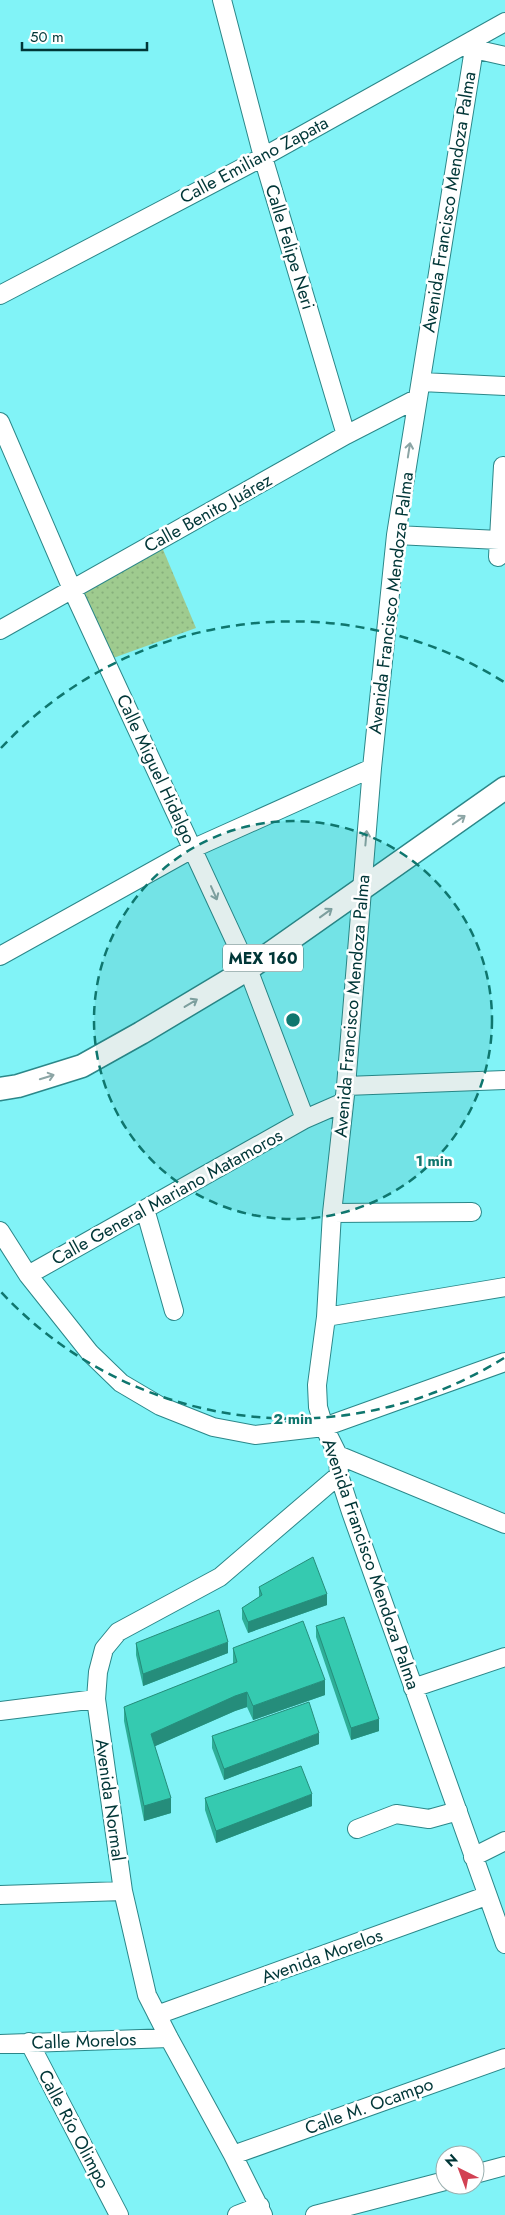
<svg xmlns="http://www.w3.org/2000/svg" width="505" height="2215" font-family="Jost,sans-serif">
	<defs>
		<pattern id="grass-dots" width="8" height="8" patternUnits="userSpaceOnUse" patternTransform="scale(1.25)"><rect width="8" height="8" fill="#9fcb8f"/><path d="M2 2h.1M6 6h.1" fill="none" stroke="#87af7c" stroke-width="1.8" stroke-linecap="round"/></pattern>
	</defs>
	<rect width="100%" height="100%" fill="#81f3f7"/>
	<path fill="url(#grass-dots)" d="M159,540L196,628L105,661L72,589Z"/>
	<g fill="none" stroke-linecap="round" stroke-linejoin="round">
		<g stroke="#2b8789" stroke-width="20">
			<path id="minor" d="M222,0L263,157L346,435
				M471,41L474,49L396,535L372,768L346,1086L332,1213L326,1317L317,1385L318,1407L324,1427L338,1455L339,1475L351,1512L505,1944
				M474,49L505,56
				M0,295L263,157L505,22
				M421,382L505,386
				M0,422L72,589L248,969L305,1119
				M396,535L499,540
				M498,557L503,466
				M0,630L346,435L418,398
				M0,956L194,848L372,768
				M346,1086L505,1080
				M145,1209L174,1311
				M332,1213L472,1212
				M0,1231L28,1275L90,1353L121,1383L160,1406L213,1427L255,1435L324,1427L505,1362
				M28,1275L305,1119L344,1102
				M326,1317L505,1287
				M338,1455L505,1524
				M413,1688L505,1657
				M0,1711L96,1699
				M357,1829L396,1814L429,1819L458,1811
				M473,1857L505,1841
				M0,1895L123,1891
				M157,2015L486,1896
				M29,2042L119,2215
				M0,2044L169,2038
				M233,2155L505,2058
				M475,2174L505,2166
				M237,2215L260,2206
				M263,2215L233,2155L169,2038L147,1995L123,1891L96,1699L98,1672L104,1649L118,1632L220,1577L339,1475
				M315,2215L445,2181"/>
		</g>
		<g stroke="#2b8789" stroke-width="25">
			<path id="major" d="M0,1089L18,1086L82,1066L141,1033L248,969L505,788"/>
		</g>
		<use href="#minor" stroke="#fff" stroke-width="18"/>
		<use href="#major" stroke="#fff" stroke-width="22"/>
	</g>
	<path fill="#2eae97" d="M259,1587L327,1605L248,1633L242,1619V1608L259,1597Z
		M316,1626L379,1731L351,1740L316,1637Z
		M136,1643L228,1653L143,1686L136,1655Z
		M233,1648L325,1695L253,1720L247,1707L235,1711L155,1746L171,1813L144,1821L124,1721V1707L233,1664Z
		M212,1736L319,1744L224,1780L212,1748Z
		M205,1798L312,1806L216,1843L205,1810Z"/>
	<path fill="#258d7b" d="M327,1594V1605L248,1633V1622Z
		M228,1642V1653L143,1686V1674Z
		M325,1680V1695L253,1720V1706Z
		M247,1692V1707L235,1711L151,1748V1734L235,1696Z
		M379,1719V1731L351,1740V1728Z
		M319,1733V1744L224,1780V1769Z
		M312,1794V1806L216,1843V1831Z
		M171,1798V1813L144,1821V1806Z"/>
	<path fill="#35cab0" stroke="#258d7b" d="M313,1557L327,1594L248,1622L242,1608L262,1595L259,1587Z
		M219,1610L228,1642L143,1674L136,1643Z
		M344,1617L379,1719L351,1728L316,1626Z
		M303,1621L325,1680L253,1706L247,1692L235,1696L151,1734L171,1798L144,1806L124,1707L237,1662L233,1648Z
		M309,1702L319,1733L224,1769L212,1736Z
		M301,1766L312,1794L216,1831L205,1798Z"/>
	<defs><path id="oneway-shaft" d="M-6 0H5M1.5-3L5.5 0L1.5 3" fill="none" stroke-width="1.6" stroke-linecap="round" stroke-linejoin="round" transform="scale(1.25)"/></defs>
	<g stroke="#8ca5a5">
		<use href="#oneway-shaft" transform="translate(409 450) rotate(-81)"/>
		<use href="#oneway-shaft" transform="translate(459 820) rotate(-35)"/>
		<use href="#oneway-shaft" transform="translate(366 838) rotate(-85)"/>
		<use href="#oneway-shaft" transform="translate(214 893) rotate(66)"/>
		<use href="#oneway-shaft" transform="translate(326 913) rotate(-36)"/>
		<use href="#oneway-shaft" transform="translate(191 1003) rotate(-31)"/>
		<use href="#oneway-shaft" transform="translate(47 1077) rotate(-17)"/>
	</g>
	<circle cx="293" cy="1020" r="199" fill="#0f766e" fill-opacity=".12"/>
	<g fill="none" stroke="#0f766e" stroke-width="2.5" stroke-dasharray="9 6">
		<circle cx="293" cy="1020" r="199"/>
		<path d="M504 1358A399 399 0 0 1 1 1292M1 748A399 399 0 0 1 504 682"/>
	</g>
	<g text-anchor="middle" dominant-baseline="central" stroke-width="5" stroke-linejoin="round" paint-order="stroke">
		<rect fill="#fff" stroke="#4c7273" stroke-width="1" x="223" y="944.5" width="80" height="27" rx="4"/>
		<g font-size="16" font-weight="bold" fill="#003637">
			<text x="263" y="958">MEX 160</text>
		</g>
		<g font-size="18" fill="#003637" stroke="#fff">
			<text transform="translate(254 160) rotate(-28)">Calle Emiliano Zapata</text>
			<text transform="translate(449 202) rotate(-81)">Avenida Francisco Mendoza Palma</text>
			<text transform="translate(290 247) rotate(73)">Calle Felipe Neri</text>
			<text transform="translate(208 513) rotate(-29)">Calle Benito Juárez</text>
			<text transform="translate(391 603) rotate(-83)">Avenida Francisco Mendoza Palma</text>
			<text transform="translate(156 769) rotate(65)">Calle Miguel Hidalgo</text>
			<text transform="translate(352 1006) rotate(-85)">Avenida Francisco Mendoza Palma</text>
			<text transform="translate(167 1197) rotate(-29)">Calle General Mariano Matamoros</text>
			<text transform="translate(371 1564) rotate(71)">Avenida Francisco Mendoza Palma</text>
			<text transform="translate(110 1800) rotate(82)">Avenida Normal</text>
			<text transform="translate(322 1956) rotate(-20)">Avenida Morelos</text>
			<text transform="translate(84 2041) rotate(-2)">Calle Morelos</text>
			<text transform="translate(369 2106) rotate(-20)">Calle M. Ocampo</text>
			<text transform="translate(74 2129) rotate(62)">Calle Río Olimpo</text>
		</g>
	</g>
	<circle cx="293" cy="1020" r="8" fill="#0f766e" stroke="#fff" stroke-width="2.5"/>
	<g font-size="15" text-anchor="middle" font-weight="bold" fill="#0f766e" stroke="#fff" stroke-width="5" stroke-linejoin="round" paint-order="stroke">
		<text x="434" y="1166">1 min</text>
		<text x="293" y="1424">2 min</text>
	</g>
	<g transform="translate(460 2170) rotate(318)"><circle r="24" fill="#ffffff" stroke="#99afaf"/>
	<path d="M0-4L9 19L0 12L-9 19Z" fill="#d24153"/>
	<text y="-8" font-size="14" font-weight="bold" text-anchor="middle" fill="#003637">N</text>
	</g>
	<path d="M22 42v8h125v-8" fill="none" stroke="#003637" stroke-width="2.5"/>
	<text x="30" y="42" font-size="15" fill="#003637" stroke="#ffffff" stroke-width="4" paint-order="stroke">50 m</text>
</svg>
